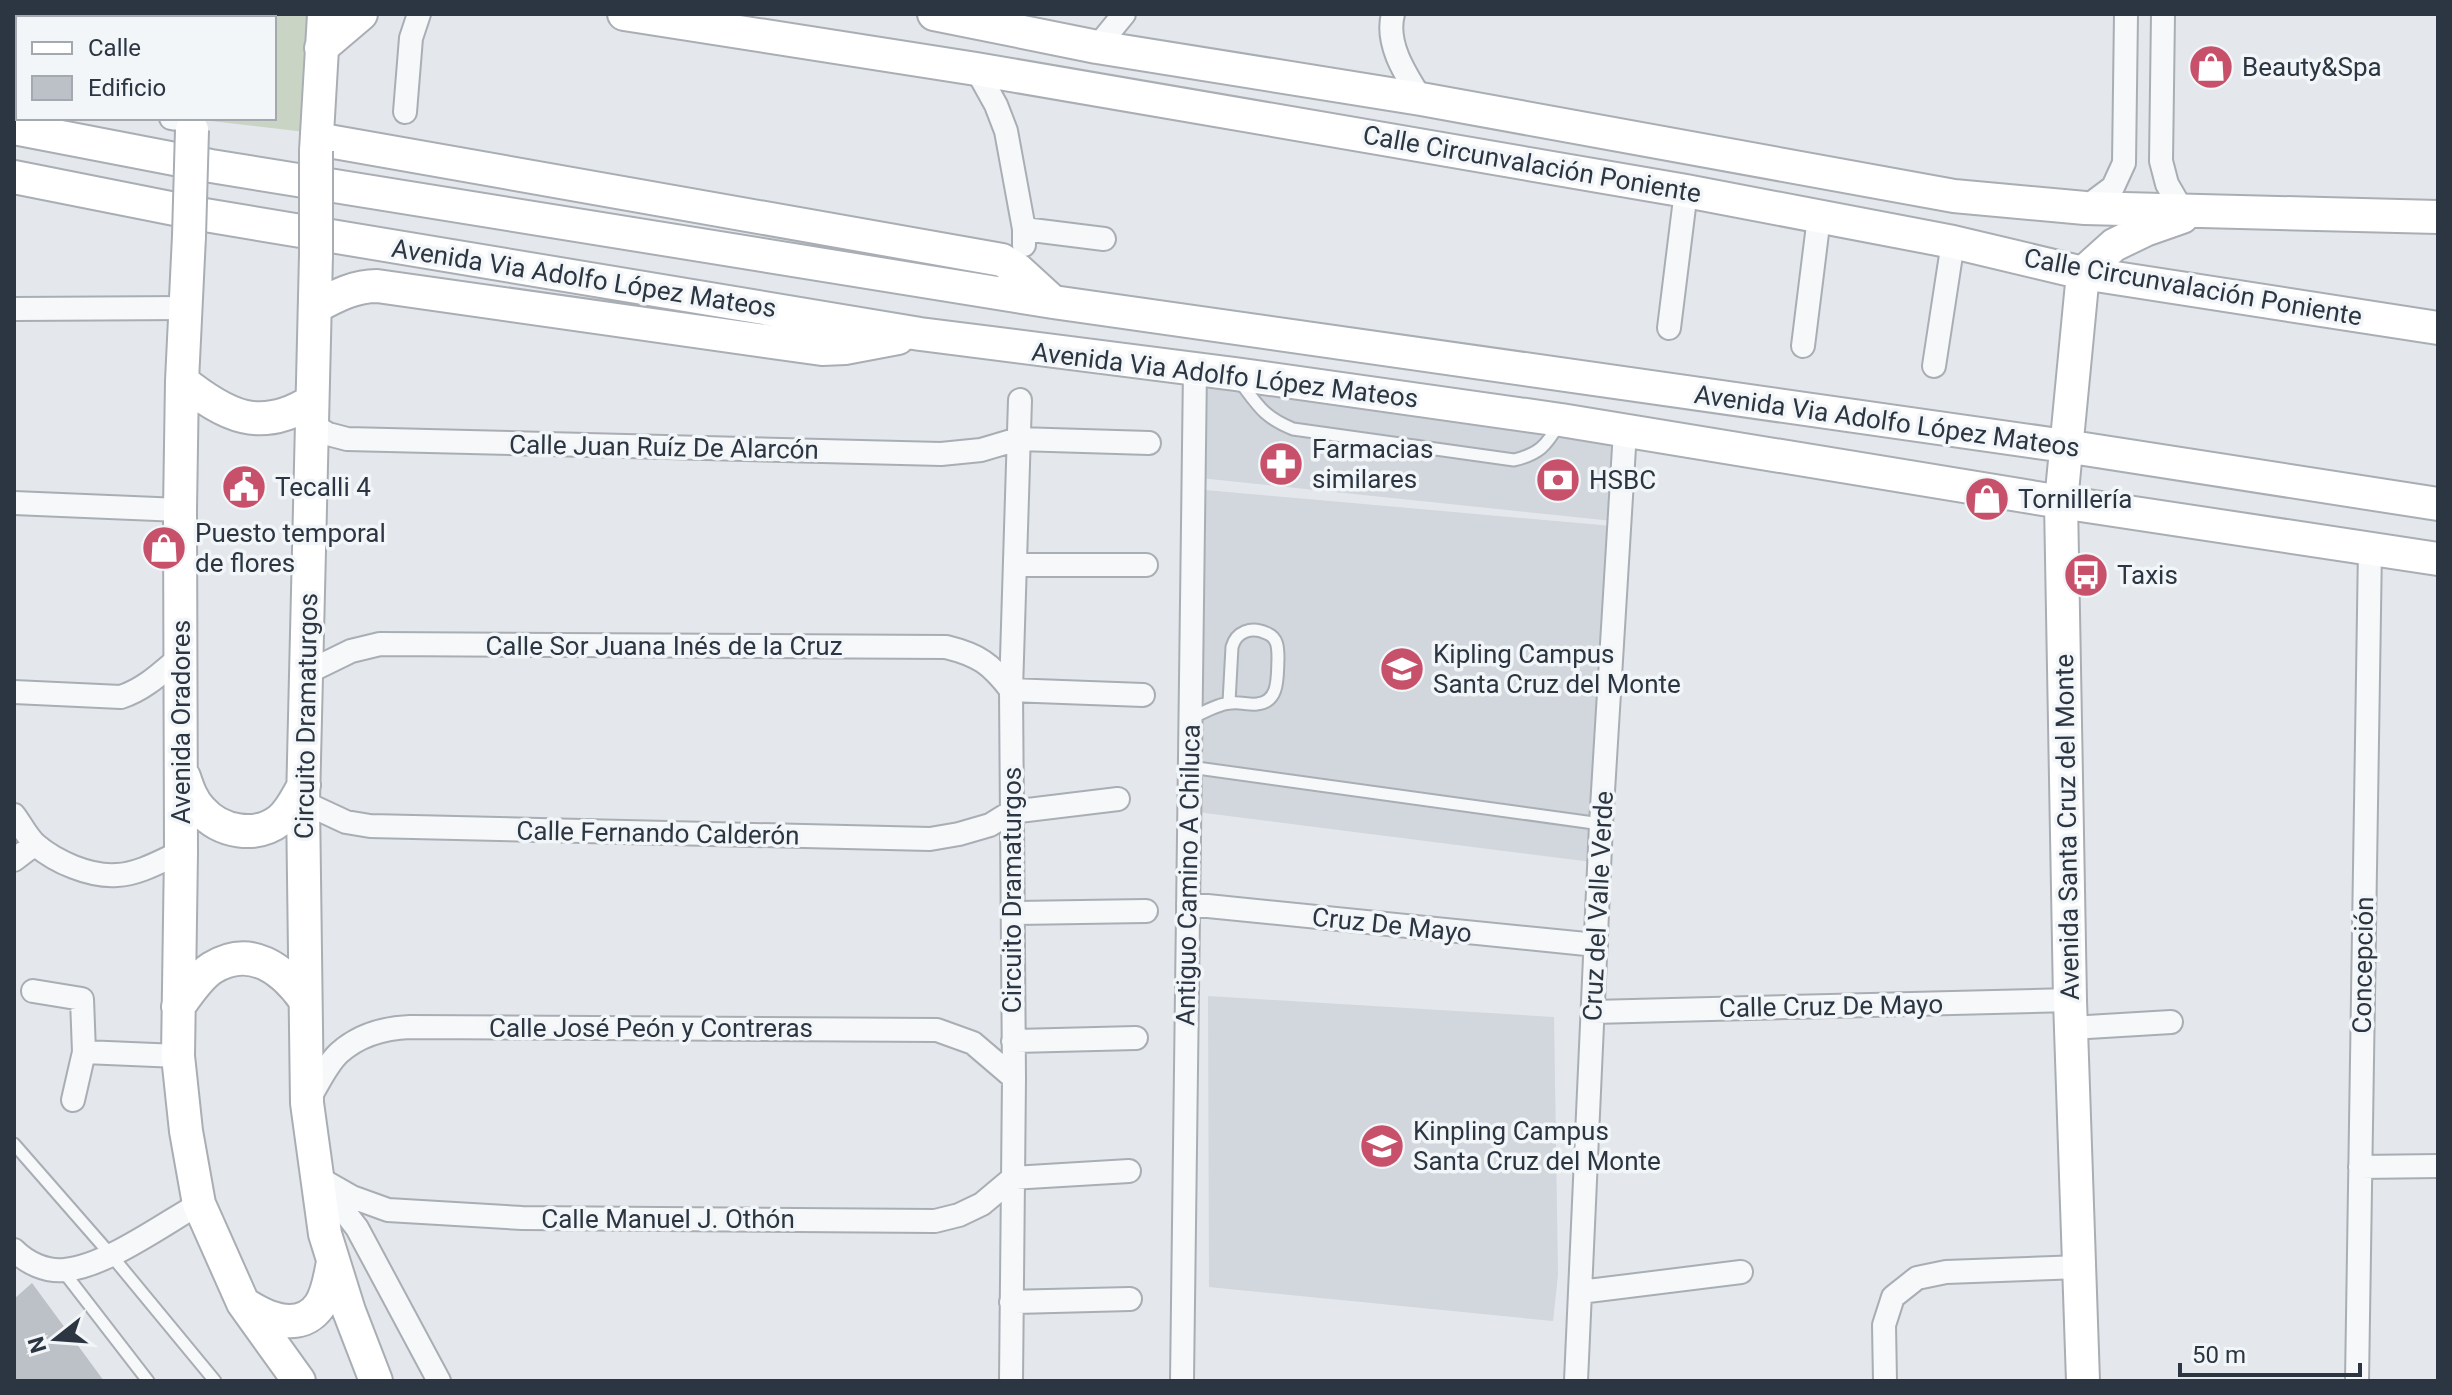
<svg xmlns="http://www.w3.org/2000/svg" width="2452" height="1395" font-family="Roboto,sans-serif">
	<rect width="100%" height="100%" fill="#e4e7eb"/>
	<path fill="#d2d6dd" d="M1198,377L1619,431L1613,521L1200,478Z
		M1205,490L1612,526L1592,862L1197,812Z
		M1208,996L1554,1017L1558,1275L1553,1321L1209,1287Z"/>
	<path fill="#cad4c5" d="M203,14H324L314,133L194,119L274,118V18H202Z"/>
	<path fill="#bbc1c7" d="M32,1283L104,1381H14V1299Z"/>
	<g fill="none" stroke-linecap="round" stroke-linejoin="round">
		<g stroke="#a9aeb5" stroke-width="15">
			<path id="lane" d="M1241,383C1259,407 1264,417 1293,429L1514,460C1539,454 1546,446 1559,424
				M1191,718C1203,713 1219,703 1232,703C1240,702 1249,705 1257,704C1280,702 1277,676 1278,659C1278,648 1278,637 1266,633C1251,626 1236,632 1232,647L1229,702
				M1190,767L1601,824
				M14,1144L111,1255L215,1381
				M63,1271L148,1381"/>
		</g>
		<g stroke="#a9aeb5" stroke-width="26">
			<path id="street" d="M1393,14C1385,44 1406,75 1421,99
				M2163,14L2161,161L2167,184L2182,210
				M1097,47L1124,14
				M976,69L996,105L1006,131L1024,229V245
				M14,90L18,91
				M405,112L411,38L419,14
				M171,118L192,122
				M2085,208L2113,187L2124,163L2126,14
				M1024,229L1104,239
				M14,309L185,308
				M1669,328L1686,191
				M1803,346L1819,217
				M1934,366L1953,242
				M311,424L328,434L347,439L941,454L981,450L1018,439L1149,443
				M14,503L180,510
				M1016,565H1146
				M306,673L351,651L380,644L946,647C979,655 991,664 1011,690L1143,695
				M14,692L121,697C145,689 161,673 180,657
				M303,802L346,822L370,826L930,839L959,834L990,825L1011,812L1118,799
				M14,815C21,824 27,837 36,845C56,862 90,877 117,875C139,874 161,861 181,852
				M14,860L35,844
				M1188,904L1596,945
				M1012,913L1146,911
				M33,991L82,999L84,1052L73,1100
				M1593,1012L2070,1000
				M2071,1028L2171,1022
				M1013,1041L1136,1038
				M84,1052L178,1056
				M307,1102C317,1087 326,1065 339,1053C359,1035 384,1028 410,1027L937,1030L973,1043L1014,1078
				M2360,1167L2438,1166
				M317,1177L352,1197L388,1210L522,1218L935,1221L959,1215L982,1204L1013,1178L1129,1171
				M327,1189L357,1228L439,1381
				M14,1250C27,1263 46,1272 65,1270C106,1266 162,1225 199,1204
				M1580,1292L1741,1272
				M1011,1302L1130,1299
				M1011,1381L1014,1078L1011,690L1020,400
				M1182,1381L1195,369
				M1576,1381L1601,824L1625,431
				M1885,1381L1884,1325L1893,1297L1917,1278L1946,1272L2081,1267
				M2357,1381L2370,548"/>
		</g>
		<g stroke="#a9aeb5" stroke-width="36">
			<path id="secondary" d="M624,14L976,69L1686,191L1953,242L2083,273L2438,328
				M934,14L1097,47L1421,99L1954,196L2085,208L2438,217
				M202,18L203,14
				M321,48L361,14
				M14,128L211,166L1053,302L2065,446L2438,504
				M317,139L1002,260L1018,270L1053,302
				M316,151L324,14
				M14,177L205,215L920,334L1235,374L1561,420L2061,502L2438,559
				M189,236L182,381L180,510L181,852L178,1056L186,1131L199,1204L243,1303L299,1381
				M316,255L303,802L307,1103L325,1234L349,1311L376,1381
				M315,307C336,296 354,286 377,286L822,349L845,348L898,338
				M182,381C226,416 260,434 312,401
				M184,777C188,789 192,801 201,810C220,832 256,839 280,820C291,811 297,797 304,785
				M178,1007C188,994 198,977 212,968C251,944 283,969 305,1000
				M246,1305C268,1319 301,1333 320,1305C328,1293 330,1277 333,1262
				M2083,1381L2070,1000L2061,502L2083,273L2114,245L2145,230L2182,217"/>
		</g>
		<use href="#lane" stroke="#f6f8f9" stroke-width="11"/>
		<use href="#street" stroke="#f6f8f9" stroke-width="22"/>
		<use href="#secondary" stroke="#fff" stroke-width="32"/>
		<g stroke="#a9aeb5" stroke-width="36" stroke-linecap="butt">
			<path id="secondary-bridge" d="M189,236L192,130
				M316,255V151"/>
		</g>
		<use href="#secondary-bridge" stroke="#fff" stroke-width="32"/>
	</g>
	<defs>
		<g id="shop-disc" transform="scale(2.3)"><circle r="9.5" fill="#c7516b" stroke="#f3f6f8"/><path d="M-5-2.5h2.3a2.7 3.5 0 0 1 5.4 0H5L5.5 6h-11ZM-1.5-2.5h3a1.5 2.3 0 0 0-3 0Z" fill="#fff"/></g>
		<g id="pharmacy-disc" transform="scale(2.3)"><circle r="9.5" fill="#c7516b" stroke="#f3f6f8"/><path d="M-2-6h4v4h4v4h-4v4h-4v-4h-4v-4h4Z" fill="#fff"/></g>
		<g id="bank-disc" transform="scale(2.3)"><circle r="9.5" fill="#c7516b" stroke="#f3f6f8"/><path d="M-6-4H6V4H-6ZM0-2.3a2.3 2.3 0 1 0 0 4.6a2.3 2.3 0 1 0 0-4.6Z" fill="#fff"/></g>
		<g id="civic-disc" transform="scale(2.3)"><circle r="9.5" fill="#c7516b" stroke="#f3f6f8"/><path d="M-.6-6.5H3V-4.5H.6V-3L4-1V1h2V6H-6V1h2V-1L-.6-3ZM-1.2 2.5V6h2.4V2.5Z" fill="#fff"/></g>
		<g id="bus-disc" transform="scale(2.3)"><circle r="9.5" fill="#c7516b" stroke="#f3f6f8"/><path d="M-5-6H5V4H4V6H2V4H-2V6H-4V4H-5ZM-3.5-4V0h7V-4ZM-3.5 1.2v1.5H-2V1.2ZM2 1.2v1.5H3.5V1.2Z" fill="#fff"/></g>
		<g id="school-disc" transform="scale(2.3)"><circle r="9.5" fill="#c7516b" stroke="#f3f6f8"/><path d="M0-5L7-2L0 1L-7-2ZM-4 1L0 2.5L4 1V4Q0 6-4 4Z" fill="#fff"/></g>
	</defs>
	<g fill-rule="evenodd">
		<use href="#shop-disc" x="2211" y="67"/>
		<use href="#pharmacy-disc" x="1281" y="464"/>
		<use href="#bank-disc" x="1558" y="480"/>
		<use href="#civic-disc" x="244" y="487"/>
		<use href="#shop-disc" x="1987" y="499"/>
		<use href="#shop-disc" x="164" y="548"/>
		<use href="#bus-disc" x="2086" y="575"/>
		<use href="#school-disc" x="1402" y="669"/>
		<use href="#school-disc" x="1382" y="1146"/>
	</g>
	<g text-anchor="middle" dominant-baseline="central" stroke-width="7" stroke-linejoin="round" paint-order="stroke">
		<g font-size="26" fill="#2c3642" stroke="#f3f6f8" text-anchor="start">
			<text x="2242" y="67">Beauty&amp;Spa</text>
			<text x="1312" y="449">Farmacias<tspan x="1312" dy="30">similares</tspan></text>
			<text x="1589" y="480">HSBC</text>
			<text x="275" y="487">Tecalli 4</text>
			<text x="2018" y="499">Tornillería</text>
			<text x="195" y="533">Puesto temporal<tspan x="195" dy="30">de flores</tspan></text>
			<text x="2117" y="575">Taxis</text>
			<text x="1433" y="654">Kipling Campus<tspan x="1433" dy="30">Santa Cruz del Monte</tspan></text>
			<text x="1413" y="1131">Kinpling Campus<tspan x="1413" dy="30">Santa Cruz del Monte</tspan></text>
		</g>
		<g font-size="26" fill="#2c3642" stroke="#f3f6f8">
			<text transform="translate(1532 164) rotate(10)">Calle Circunvalación Poniente</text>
			<text transform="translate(584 278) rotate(9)">Avenida Via Adolfo López Mateos</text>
			<text transform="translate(2193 287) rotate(10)">Calle Circunvalación Poniente</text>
			<text transform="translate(1225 375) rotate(7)">Avenida Via Adolfo López Mateos</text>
			<text transform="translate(1887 421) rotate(8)">Avenida Via Adolfo López Mateos</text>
			<text transform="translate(664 447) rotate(1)">Calle Juan Ruíz De Alarcón</text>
			<text x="664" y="646">Calle Sor Juana Inés de la Cruz</text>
			<text transform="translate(306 716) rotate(-89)">Circuito Dramaturgos</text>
			<text transform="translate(181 722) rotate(-90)">Avenida Oradores</text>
			<text transform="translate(2067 827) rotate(-91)">Avenida Santa Cruz del Monte</text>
			<text transform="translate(658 833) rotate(1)">Calle Fernando Calderón</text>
			<text transform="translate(1188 875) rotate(-89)">Antiguo Camino A Chiluca</text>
			<text transform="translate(1012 890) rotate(-90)">Circuito Dramaturgos</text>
			<text transform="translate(1598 906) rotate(-87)">Cruz del Valle Verde</text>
			<text transform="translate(1392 925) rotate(6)">Cruz De Mayo</text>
			<text transform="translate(2363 965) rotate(-89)">Concepción</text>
			<text transform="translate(1831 1006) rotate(-1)">Calle Cruz De Mayo</text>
			<text x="651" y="1028">Calle José Peón y Contreras</text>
			<text x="668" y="1219">Calle Manuel J. Othón</text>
		</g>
	</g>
	<rect width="2452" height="1395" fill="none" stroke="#2c3642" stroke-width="32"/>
	<rect x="16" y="16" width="260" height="104" fill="#f3f6f8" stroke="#a3a9af" stroke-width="2"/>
	<rect x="32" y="42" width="40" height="12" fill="#ffffff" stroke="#a3a9af" stroke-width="2"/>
	<text x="88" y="56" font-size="24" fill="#2c3642">Calle</text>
	<rect x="32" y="76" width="40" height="24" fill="#bbc1c7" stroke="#a3a9af" stroke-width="2"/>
	<text x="88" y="96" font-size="24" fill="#2c3642">Edificio</text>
	<g transform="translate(56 1339) rotate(253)" stroke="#f3f6f8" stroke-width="6" paint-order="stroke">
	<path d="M0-6L14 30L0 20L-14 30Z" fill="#2c3642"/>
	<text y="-12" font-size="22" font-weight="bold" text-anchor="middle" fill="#2c3642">N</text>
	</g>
	<path d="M2180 1363v12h180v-12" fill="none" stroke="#2c3642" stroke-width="4"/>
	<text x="2192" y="1363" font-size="24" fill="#2c3642" stroke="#f3f6f8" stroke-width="6" paint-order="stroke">50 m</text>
</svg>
